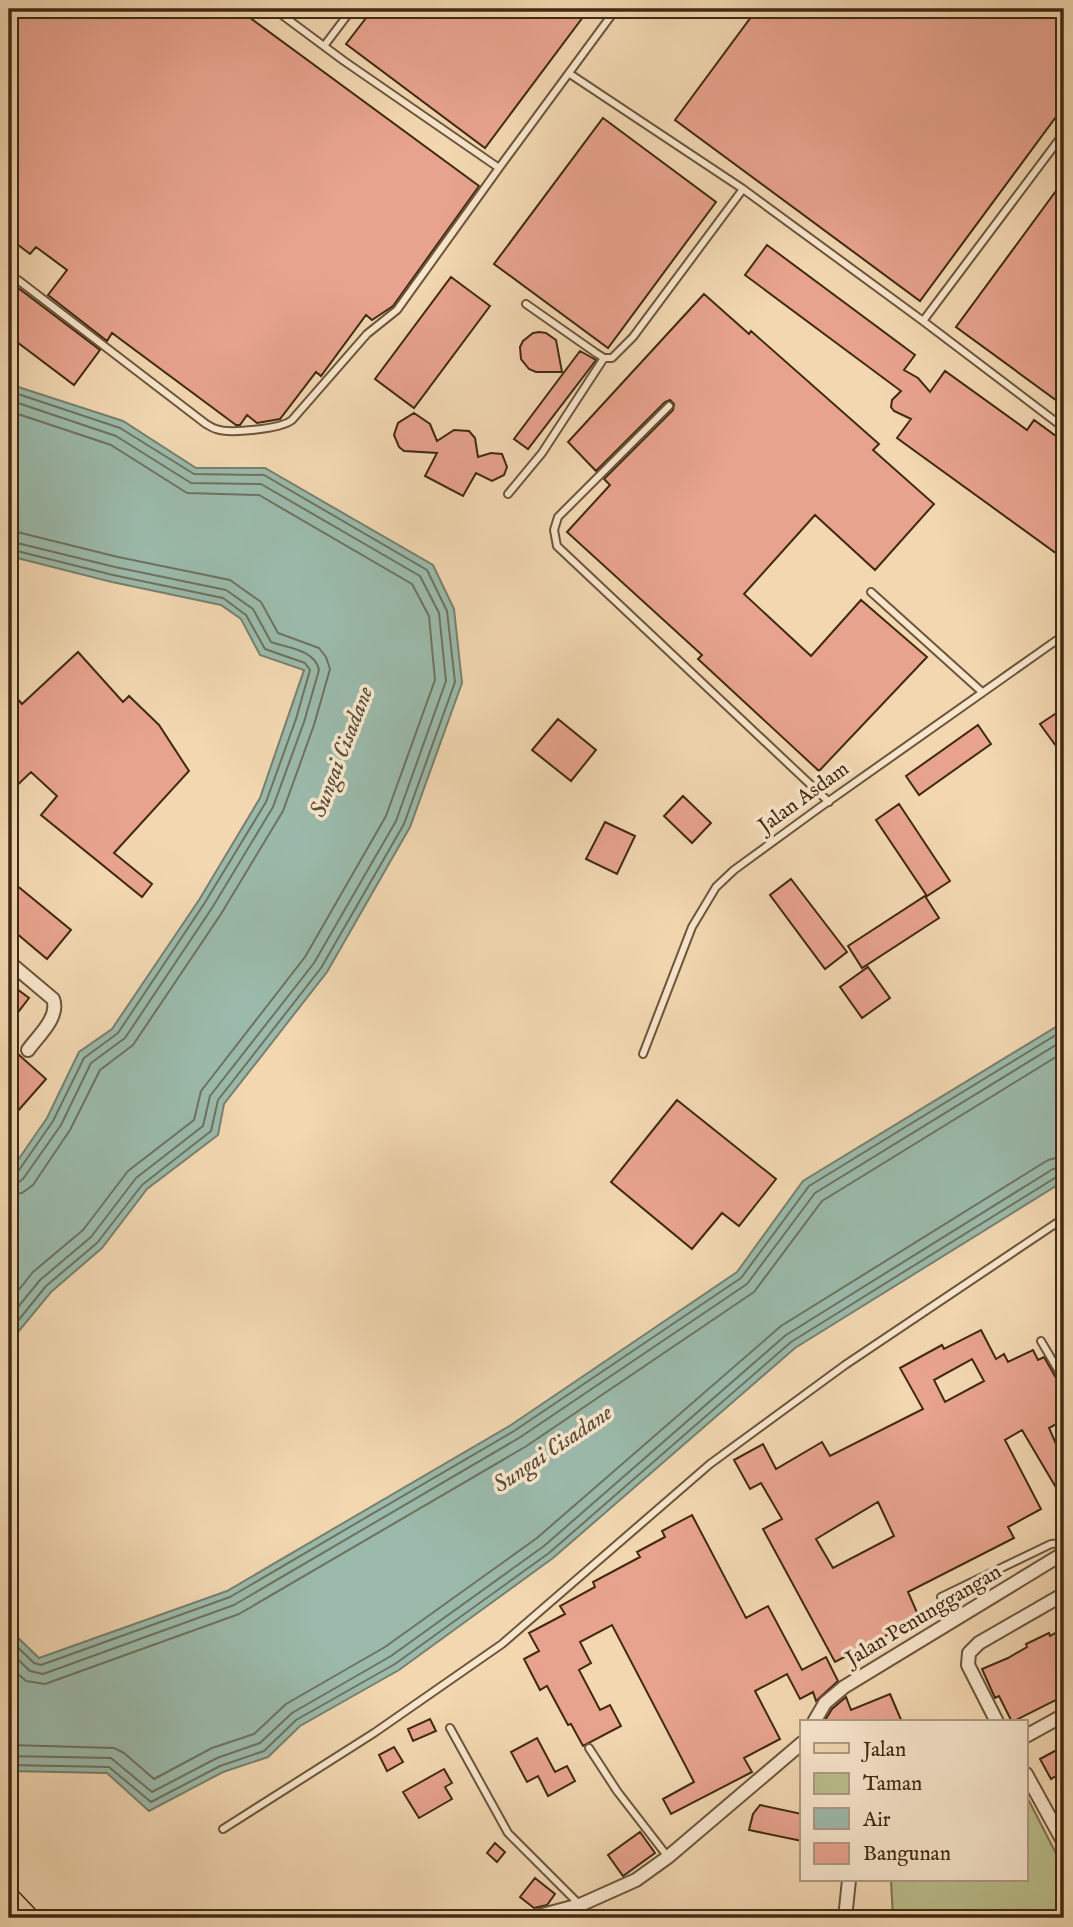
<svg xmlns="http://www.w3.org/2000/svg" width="1073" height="1927" font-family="'IM FELL English',serif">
	<rect width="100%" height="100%" fill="#f2d7b1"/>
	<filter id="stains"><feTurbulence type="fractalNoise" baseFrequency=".00286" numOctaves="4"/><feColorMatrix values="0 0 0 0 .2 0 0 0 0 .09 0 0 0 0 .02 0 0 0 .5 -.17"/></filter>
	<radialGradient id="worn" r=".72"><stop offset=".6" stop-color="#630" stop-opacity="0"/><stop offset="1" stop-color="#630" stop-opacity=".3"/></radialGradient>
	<path fill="#babe8c" stroke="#7d744f" stroke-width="2" d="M1026,1795L1064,1869V1918H893L891,1880H1026Z"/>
	<path fill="#9bbaab" stroke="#77806e" stroke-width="2" d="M9,384L123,421L196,468H265L433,565L454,609L462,683L410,827L327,972L224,1104L218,1135L147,1189L102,1248L51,1292L9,1343V1173L47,1118L79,1052L112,1029L199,900L260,798L304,670L260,655L241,619L221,605L112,582L9,556Z
		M1064,1022V1181L795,1348L553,1558L399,1670L300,1726L268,1757L223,1772L149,1811L107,1773L9,1771V1629L39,1658L227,1591L511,1425L737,1272L803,1181Z"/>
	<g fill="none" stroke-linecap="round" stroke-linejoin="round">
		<path stroke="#6e725e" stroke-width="2" d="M9,391L120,428L194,474L264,475L427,570L447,611L455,682L404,824L321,968L218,1100L211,1131L142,1185L97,1243L46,1286L9,1332
			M9,400L116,436L191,483L261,484L420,576L439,613L446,681L396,821L314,963L210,1096L203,1126L136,1178L91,1237L40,1280L9,1318
			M9,411L111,445L187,493L259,495L412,584L429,616L435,680L386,816L305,957L201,1091L194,1120L128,1171L83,1230L33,1272L9,1302
			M9,530L118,557L230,580L261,602L278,633L319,648L326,657L330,669L314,725L283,811L221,914L133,1045L100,1070L70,1130L33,1185L22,1193L9,1195
			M9,541L115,567L226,590L253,609L271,642C288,648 315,650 319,670L304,722L273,807L212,908L125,1038L91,1063L61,1125L23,1179L16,1184L9,1185
			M9,549L113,575L223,598L246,615L265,649L305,663L310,670L296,719L266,802L204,904L118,1033L84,1058L53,1121L17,1173L9,1176
			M9,1639L34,1663L41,1665L230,1597L514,1431L741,1278L809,1186L1064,1030
			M9,1651L30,1671L43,1674L234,1605L519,1438L747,1284L815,1193L1064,1040
			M9,1666L26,1681L45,1684L239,1614L525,1447L754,1292L822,1201L1064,1052
			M9,1745L114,1748L124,1753L154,1779L212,1748L254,1734L286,1704L385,1647L537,1538L781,1326L1048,1160L1064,1156
			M9,1756L111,1758L152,1792L217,1758L260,1743L292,1713L391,1656L544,1546L786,1335L1053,1169L1064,1167
			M9,1765L109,1767L151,1802L220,1766L264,1751L296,1720L395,1664L549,1553L791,1342L1058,1176L1064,1175"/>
	</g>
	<path fill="#e8a38e" stroke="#402a12" stroke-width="2" fill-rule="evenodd" d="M9,9H238L479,186L393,306L372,320L366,315L321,376L316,372L280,419L257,423L247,415L240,425H236L112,333L107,341L48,295L67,270L36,247L30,254L9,238Z
		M373,9H589L485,148L346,44Z
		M757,9H1064V106L920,301L675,120Z
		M603,118L716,202L608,348L494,264Z
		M1064,180V406L956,327Z
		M767,245L915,355L904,370L918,378L930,392L945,371L1027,430L1034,420L1064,442V559L897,438L911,419L894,411L891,407L892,400L901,391L745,275Z
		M451,277L490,306L414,408L375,379Z
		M9,281L100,350L74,385L9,336Z
		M704,294L749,334L751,331L879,444L873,450L934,504L875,570L815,515L744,594L811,656L861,600L927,657L819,771L698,659L702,655L567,532L610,485L604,479L673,410L674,404L670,400L665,402L596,471L568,442Z
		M539,332L546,333L556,340L562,372H536L529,369L521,359L520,347L523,341L533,333Z
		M580,351L596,360L528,449L514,439Z
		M414,413L430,424L437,441L454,430L469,431L475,438L478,457L491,453L502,454L507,467L504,475L492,481L476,473L463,496L425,476L437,453L404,451L399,447L394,435L398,423Z
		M78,652L123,702L129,696L159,725L189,771L114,853L152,884L142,897L41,815L57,796L31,772L9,793V689L22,704Z
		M1064,708V757L1040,724Z
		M558,719L596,750L571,781L532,750Z
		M978,725L991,744L919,795L906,776Z
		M683,796L711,823L692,843L664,816Z
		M899,804L950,881L927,896L876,820Z
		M605,822L635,836L617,874L586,859Z
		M791,879L847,952L825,969L770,895Z
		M15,884L71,930L47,959L9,927V892Z
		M925,896L939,918L862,968L848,946Z
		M868,967L890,998L862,1018L840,987Z
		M9,983L29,998L9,1024Z
		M9,1046L46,1079L9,1121Z
		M677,1100L776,1179L739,1226L722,1213L692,1249L611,1182Z
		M981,1330L996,1359L1004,1354L1008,1362L1033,1350L1038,1360L1044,1357L1059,1383L1064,1386V1420L1049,1428L1060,1453L1064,1451V1501L1022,1430L1005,1440L1041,1509L1008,1527L1014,1538L908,1592L919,1617L898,1627L899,1629L835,1662L763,1529L782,1519L761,1483L750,1489L734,1460L763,1444L776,1469L822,1442L830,1456L923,1409L900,1368L942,1345L944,1349ZM972,1359L984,1381L945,1402L934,1380ZM878,1502L894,1536L833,1568L816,1539Z
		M692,1515L746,1618L768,1606L802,1670L826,1657L838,1681L816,1701L813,1692L800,1699L787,1674L755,1691L780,1739L744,1758L752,1772L671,1814L663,1799L694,1782L612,1625L580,1642L591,1663L579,1670L600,1710L610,1705L621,1726L583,1746L571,1724L568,1725L547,1686L540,1690L524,1659L539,1651L529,1633L565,1614L560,1606L595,1587L593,1582L640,1557L637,1552L665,1537L662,1531Z
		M1064,1628V1696L1012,1722L999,1696L995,1698L982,1669L1008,1658L1027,1647L1026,1644L1049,1633L1050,1636Z
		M890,1694L902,1722H824L832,1709L846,1697L851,1710Z
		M430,1719L436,1731L413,1741L408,1729Z
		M537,1738L555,1772L567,1766L575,1781L548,1796L538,1776L527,1782L511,1752Z
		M1064,1746V1771L1051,1779L1040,1759Z
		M394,1747L403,1762L387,1771L379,1755Z
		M444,1769L452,1783L445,1787L452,1799L419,1818L403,1792Z
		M760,1805L802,1814V1841L749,1830L753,1814Z
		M640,1832L655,1853L623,1876L608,1855Z
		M495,1843L505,1852L497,1862L487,1853Z
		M535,1878L555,1894L547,1905L534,1908L520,1897Z"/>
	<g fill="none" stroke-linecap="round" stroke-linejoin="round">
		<g stroke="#6c553a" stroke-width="10">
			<path id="service" d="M274,9L344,61L499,168L616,9
				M324,46L352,9
				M570,74L743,189L923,321L1064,133
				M18,280L206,424C210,426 212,428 216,429C229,434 281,429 292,420L367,334L397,310L499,168
				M526,304L596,353L604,358H612L633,337L743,189
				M923,321L1064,428
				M669,406L558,517L554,530L557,546L829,802
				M508,494L542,453L604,358
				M871,592L982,692
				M643,1054L692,927L716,887L734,870L819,808L1064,635
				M1041,1341L1064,1380
				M941,1597L1051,1544L1064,1543
				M450,1728L508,1833L580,1905
				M589,1748L617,1791L668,1857
				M223,1829L374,1733L502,1644L710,1464L845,1365L1064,1218"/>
		</g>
		<g stroke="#6c553a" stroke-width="16">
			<path id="minor" d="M9,962L53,999C60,1017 38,1036 28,1050
				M814,1722L825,1703L844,1687L1064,1553
				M997,1722L968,1665L969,1653L979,1643L1064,1594
				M1026,1736L1064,1715
				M1026,1774L1064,1843
				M531,1918L580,1905L636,1880L668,1857L802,1743
				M845,1918L849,1880"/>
		</g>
		<g stroke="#402a12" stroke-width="24">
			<path id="primary" d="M9,1898L28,1918"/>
		</g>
		<use href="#service" stroke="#f7e5cc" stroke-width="6"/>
		<use href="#minor" stroke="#f7e5cc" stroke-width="12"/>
		<use href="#primary" stroke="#f2d7b1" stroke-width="21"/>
	</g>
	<g text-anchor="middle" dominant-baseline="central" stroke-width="7" stroke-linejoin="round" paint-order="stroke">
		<g font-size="21" fill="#402a12" stroke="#f7e5cc">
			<text transform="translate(804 798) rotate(-36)">Jalan Asdam</text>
			<text transform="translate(924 1616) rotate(-31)">Jalan Penunggangan</text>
		</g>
		<g font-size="23" font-style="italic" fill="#574e38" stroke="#f7e5cc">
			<text transform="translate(342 752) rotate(-69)">Sungai Cisadane</text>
			<text transform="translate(553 1449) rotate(-34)">Sungai Cisadane</text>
		</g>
	</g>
	<rect width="1073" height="1927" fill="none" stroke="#f2d7b1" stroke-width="35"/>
	<rect x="10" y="10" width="1052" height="1906" fill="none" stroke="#402a12" stroke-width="3.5"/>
	<rect x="18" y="18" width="1038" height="1892" fill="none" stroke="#402a12" stroke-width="2"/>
	<rect x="800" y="1720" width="228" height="161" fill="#f7e5cc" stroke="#ae9a82" stroke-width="2"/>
	<rect x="814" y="1743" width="35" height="10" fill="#f2d7b1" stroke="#ae9a82" stroke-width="2"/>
	<text x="863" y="1756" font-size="21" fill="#402a12">Jalan</text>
	<rect x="814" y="1773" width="35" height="21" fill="#babe8c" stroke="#ae9a82" stroke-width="2"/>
	<text x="863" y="1790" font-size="21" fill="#402a12">Taman</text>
	<rect x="814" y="1808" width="35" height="21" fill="#9bbaab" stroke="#ae9a82" stroke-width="2"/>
	<text x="863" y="1826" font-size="21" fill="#402a12">Air</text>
	<rect x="814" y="1843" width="35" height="21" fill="#e8a38e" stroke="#ae9a82" stroke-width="2"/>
	<text x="863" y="1860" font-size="21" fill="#402a12">Bangunan</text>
	<rect width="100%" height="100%" filter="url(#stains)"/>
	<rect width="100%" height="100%" fill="url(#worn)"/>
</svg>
